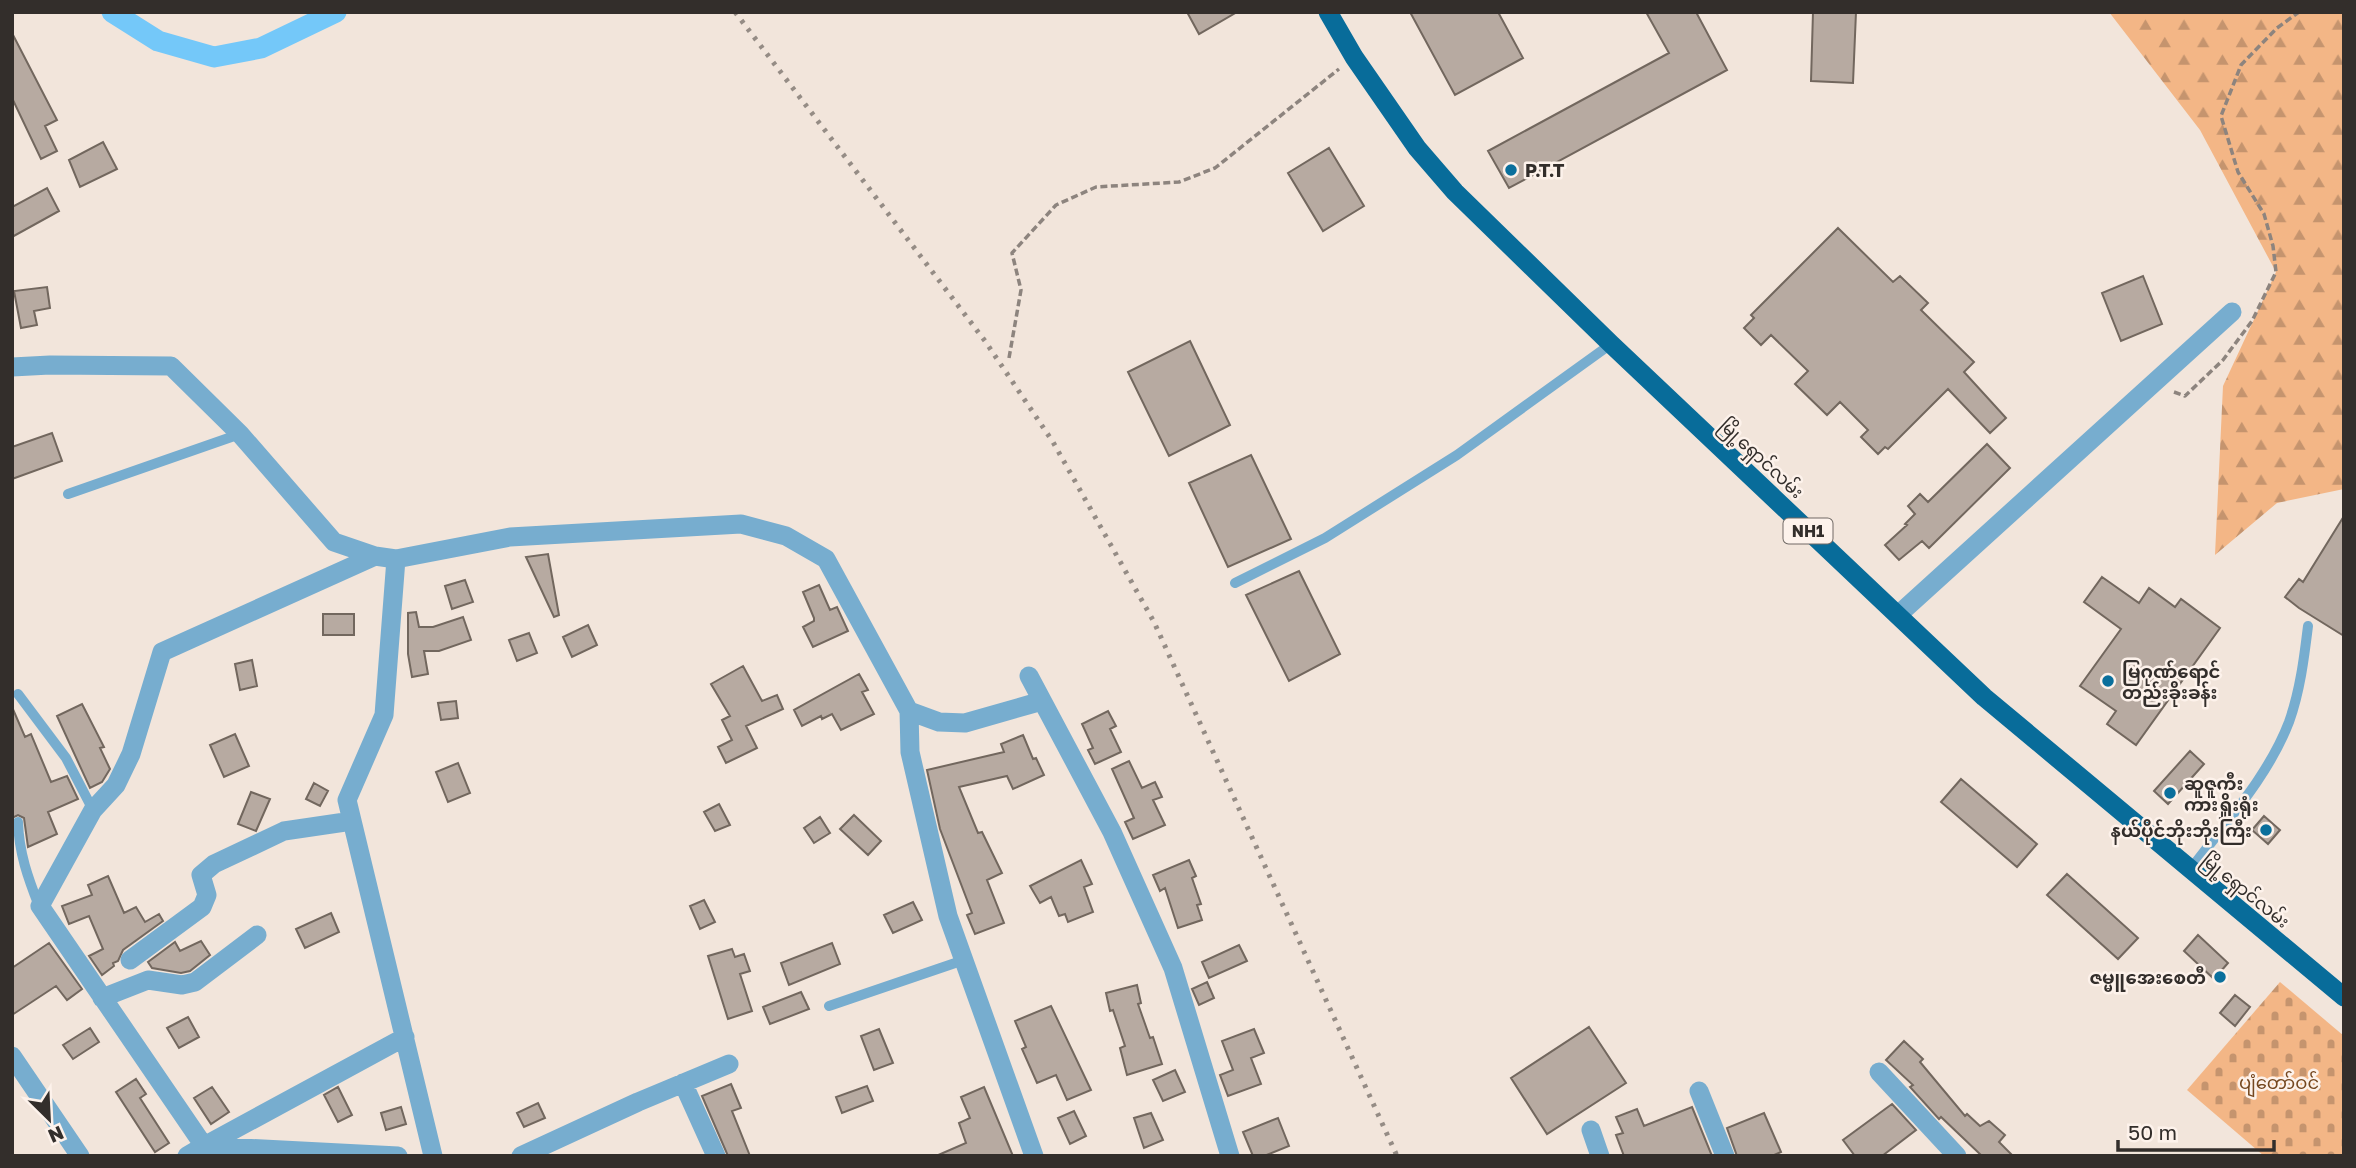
<svg xmlns="http://www.w3.org/2000/svg" width="2356" height="1168" font-family="'Golos Text','Noto Sans Myanmar',sans-serif">
	<defs>
		<pattern id="forest-firs" width="22" height="20" patternUnits="userSpaceOnUse" patternTransform="scale(1.75)"><rect width="22" height="20" fill="#f3b686"/><path d="M5 1l3.5 6h-7zM16 11l3.5 6h-7z" fill="#c5946e"/></pattern>
		<pattern id="cemetery-stones" width="16" height="16" patternUnits="userSpaceOnUse" patternTransform="scale(1.75)"><rect width="16" height="16" fill="#f3b686"/><path d="M2 7V4a2 2 0 0 1 4 0v3zM10 15v-3a2 2 0 0 1 4 0v3z" fill="#c5946e"/></pattern>
	</defs>
	<rect width="100%" height="100%" fill="#f2e5db"/>
	<path fill="url(#forest-firs)" d="M2109,12H2344V489L2277,503L2215,555L2223,386L2276,272L2200,130Z"/>
	<path fill="url(#cemetery-stones)" d="M2280,982L2344,1036V1156H2264L2187,1090Z"/>
	<g fill="none" stroke-linecap="round" stroke-linejoin="round">
		<path stroke="#74c8f9" stroke-width="21" d="M112,12L158,41L214,57L261,48L336,12"/>
	</g>
	<path fill="#b7aaa1" stroke="#72675e" stroke-width="2" d="M1187,12H1237L1199,34Z
		M1410,12H1498L1523,58L1455,95Z
		M1646,12H1696L1727,70L1509,188L1488,151L1669,53Z
		M1813,12H1856L1853,83L1811,81Z
		M12,33L57,120L45,126L57,151L41,159L12,98Z
		M103,142L117,169L80,187L69,160Z
		M1329,148L1364,206L1323,231L1288,173Z
		M47,188L59,211L12,237V207Z
		M1838,228L1893,282L1900,276L1928,303L1921,310L1974,362L1964,372L2006,418L1990,433L1948,389L1888,449L1885,447L1878,454L1861,437L1868,430L1840,402L1827,415L1795,384L1808,371L1771,335L1761,345L1744,328L1754,318L1751,315Z
		M2143,276L2162,324L2121,341L2102,293Z
		M47,287L50,308L34,311L37,325L21,328L14,291Z
		M1190,341L1230,425L1169,456L1128,372Z
		M52,433L62,461L12,479V447Z
		M1987,444L2010,468L1929,548L1922,541L1899,560L1885,545L1907,525L1905,524L1915,514L1908,506L1920,494L1928,502Z
		M1251,455L1291,539L1228,567L1189,483Z
		M2344,516V636L2299,608L2285,597L2299,579L2303,582Z
		M548,554L559,615L554,617L526,557Z
		M1299,571L1340,654L1289,681L1246,595Z
		M2102,577L2139,603L2149,588L2175,607L2181,599L2220,628L2136,745L2107,724L2116,711L2080,686L2121,629L2084,602Z
		M465,580L473,602L452,609L445,586Z
		M819,585L830,610L837,607L848,631L813,647L803,627L814,621V618L803,592Z
		M416,612L419,627H433L463,617L471,640L439,651H424L428,674L412,677L408,654V613Z
		M323,614H354V635H323Z
		M588,625L597,645L572,657L563,637Z
		M529,633L537,653L517,661L509,640Z
		M252,660L257,686L240,690L235,664Z
		M743,666L762,701L777,695L783,709L746,726L757,748L726,763L718,747L732,740L722,720L730,716L711,684Z
		M859,674L868,690L862,692L874,714L841,730L832,714L822,719L821,716L802,726L794,710Z
		M456,701L458,718L441,720L438,703Z
		M82,704L104,747L100,748L110,769L102,782L90,788L57,716Z
		M12,707L25,737L31,734L51,782L67,776L78,799L48,812L57,834L28,847L24,818L18,815L12,818Z
		M1108,711L1116,726L1110,729L1121,752L1095,764L1088,750L1093,748L1082,724Z
		M235,734L249,766L224,777L210,745Z
		M1023,735L1033,759L1036,758L1044,775L1013,789L1007,776L959,787L978,833L982,832L1002,873L987,880L1004,923L975,934L967,915L972,913L940,829L927,770L1004,752L1001,744Z
		M2190,751L2204,764L2168,804L2154,791Z
		M1129,761L1142,788L1155,782L1162,797L1153,800L1165,825L1133,839L1125,822L1134,818L1112,769Z
		M458,763L470,793L448,802L436,772Z
		M1961,779L2037,844L2017,867L1941,802Z
		M314,783L328,791L320,806L306,799Z
		M251,792L270,799L256,831L238,824Z
		M719,804L730,825L715,831L704,812Z
		M854,815L881,841L868,855L840,829Z
		M2264,816L2280,830L2268,844L2252,830Z
		M820,817L830,833L814,843L804,828Z
		M1081,860L1092,884L1084,887L1093,912L1068,922L1065,914L1059,916L1051,897L1040,903L1030,886Z
		M1189,860L1196,876L1192,878L1201,904L1197,905L1202,920L1178,928L1165,888L1160,891L1153,875Z
		M2067,874L2138,938L2118,959L2047,895Z
		M108,876L124,913L136,907L145,922L159,914L163,921L123,950L118,961L113,963L114,966L102,975L89,956L103,949L89,916L69,924L62,906L92,895L88,885Z
		M704,900L715,922L700,929L690,906Z
		M913,902L922,920L893,933L884,915Z
		M331,913L339,932L305,948L296,929Z
		M2198,935L2228,963L2214,979L2184,951Z
		M201,941L210,955L190,971L181,973L152,968L148,962L175,942L180,951Z
		M49,943L82,989L67,1000L56,986L12,1015V968Z
		M832,943L840,964L789,985L781,963Z
		M1239,945L1247,961L1209,978L1202,962Z
		M732,949L735,957L744,954L750,971L740,974L752,1011L728,1019L708,956Z
		M1207,982L1214,998L1199,1005L1192,989Z
		M1137,985L1141,1003L1138,1004L1150,1038L1153,1037L1162,1064L1127,1075L1120,1048L1125,1046L1113,1010L1110,1011L1106,993Z
		M801,992L809,1009L770,1024L763,1007Z
		M2235,995L2250,1007L2235,1026L2220,1013Z
		M1051,1006L1091,1090L1067,1100L1056,1075L1037,1083L1022,1049L1026,1047L1015,1021Z
		M188,1017L199,1037L179,1048L167,1028Z
		M1589,1027L1626,1083L1547,1134L1511,1078Z
		M90,1028L99,1042L73,1059L63,1045Z
		M879,1029L893,1063L874,1070L861,1036Z
		M1254,1029L1264,1053L1251,1058L1261,1084L1228,1096L1220,1075L1233,1070L1222,1041Z
		M1904,1041L1923,1059L1920,1062L1965,1116L1967,1114L1980,1126L1989,1121L2005,1135L1999,1142L2013,1156H1982L1941,1117L1939,1119L1910,1087L1913,1085L1886,1060Z
		M1175,1070L1185,1092L1163,1101L1153,1080Z
		M136,1079L146,1094L140,1098L169,1143L155,1152L116,1092Z
		M731,1084L741,1108L732,1111L750,1156H728L702,1096Z
		M867,1086L873,1101L842,1113L836,1097Z
		M212,1087L229,1112L211,1124L194,1098Z
		M338,1087L352,1115L338,1122L324,1095Z
		M984,1087L1013,1156H936L966,1143L959,1123L970,1118L961,1097Z
		M538,1103L545,1118L524,1127L517,1113Z
		M1892,1104L1916,1130L1882,1156H1855L1843,1140Z
		M401,1107L406,1124L386,1130L381,1113Z
		M1692,1107L1712,1156H1624L1616,1135L1623,1133L1616,1117L1637,1109L1644,1126Z
		M1074,1111L1086,1136L1070,1144L1058,1118Z
		M1151,1113L1163,1140L1144,1148L1134,1118Z
		M1764,1113L1781,1152L1772,1156H1737L1727,1128Z
		M1278,1118L1289,1146L1264,1156H1253L1243,1132Z"/>
	<g fill="none" stroke-linecap="round" stroke-linejoin="round">
		<path stroke="#8d847e" stroke-width="3.5" stroke-dasharray="7 3.5" stroke-linecap="butt" d="M1009,358L1021,290L1012,253L1056,205L1096,187L1179,182L1215,168L1339,69
			M2174,392L2185,396L2223,360L2252,321L2276,272L2273,246L2264,214L2238,172L2221,116L2241,65L2277,28L2299,12"/>
		<path stroke="#77adcf" stroke-width="10" d="M68,494L240,434
			M1235,583L1325,538L1457,455L1611,344
			M18,694L66,758L93,810
			M18,822C19,853 28,878 39,906
			M2190,870C2225,823 2268,777 2289,722C2300,691 2304,659 2308,626
			M829,1006L964,960"/>
		<path stroke="#77adcf" stroke-width="19" d="M12,367L50,365L171,366L240,434L334,542L375,556L396,559L510,537L741,524L786,536L826,559L909,711L910,752L948,916L1034,1156
			M375,556L162,652L131,754L116,785L93,810L40,906L204,1146L405,1037
			M396,559L384,715L347,800L433,1156
			M1898,615L2232,312
			M1029,676L1112,832L1173,968L1230,1156
			M909,711L939,722L965,723L1042,701
			M130,960L202,907L207,895L201,875L214,864L284,831L352,821
			M102,998L148,980L182,985L195,982L257,935
			M12,1056L80,1156
			M1879,1072L1957,1156
			M683,1083L716,1156
			M1699,1091L1725,1156
			M1591,1130L1600,1156
			M187,1156L204,1146L398,1156
			M521,1156L638,1102L729,1064"/>
		<path stroke="#086c9a" stroke-width="19" d="M1328,12L1354,57L1417,148L1455,192L1611,344L1984,697L2344,997"/>
		<path stroke="#958c85" stroke-width="5" stroke-dasharray="3.5 7" stroke-linecap="butt" d="M735,12L985,341L1053,442L1154,622L1397,1156"/>
	</g>
	<g fill="#0a6f9c" stroke="#fdf2eb" stroke-width="2.5">
		<circle cx="1511" cy="170" r="7"/>
		<circle cx="2108" cy="681" r="7"/>
		<circle cx="2170" cy="793" r="7"/>
		<circle cx="2266" cy="830" r="7"/>
		<circle cx="2220" cy="977" r="7"/>
	</g>
	<g text-anchor="middle" dominant-baseline="central" stroke-width="5" stroke-linejoin="round" paint-order="stroke">
		<rect fill="#fdf2eb" stroke="#706965" stroke-width="2" x="1783.5" y="518.5" width="49" height="25" rx="5"/>
		<g font-size="16" font-weight="bold" fill="#332e2b">
			<text x="1808" y="531">NH1</text>
		</g>
		<g font-size="18" font-weight="bold" fill="#332e2b" stroke="#fdf2eb" text-anchor="start">
			<text x="1525" y="170">P.T.T</text>
			<text x="2122" y="671">မြဂုဏ်ရောင်<tspan x="2122" dy="21">တည်းခိုးခန်း</tspan></text>
			<text x="2184" y="783">ဆူဇူကီး<tspan x="2184" dy="21">ကားရှိုးရုံး</tspan></text>
			<text x="2252" y="830" text-anchor="end">နယ်ပိုင်ဘိုးဘိုးကြီး</text>
			<text x="2206" y="977" text-anchor="end">ဇမ္မူအေးစေတီ</text>
		</g>
		<g font-size="18" fill="#332e2b" stroke="#fdf2eb">
			<text transform="translate(1762 458) rotate(43)">မြို့ရှောင်လမ်း</text>
			<text transform="translate(2246 890) rotate(39)">မြို့ရှောင်လမ်း</text>
		</g>
		<g font-size="18" fill="#75471f" stroke="#fdf2eb">
			<text x="2279" y="1082">ပျံတော်ဝင်</text>
		</g>
	</g>
	<rect width="2356" height="1168" fill="none" stroke="#332e2b" stroke-width="28"/>
	<g transform="translate(49 1119) rotate(156)" stroke="#fdf2eb" stroke-width="5" paint-order="stroke">
	<path d="M0-5L12 26L0 18L-12 26Z" fill="#332e2b"/>
	<text y="-10" font-size="19" font-weight="bold" text-anchor="middle" fill="#332e2b">N</text>
	</g>
	<path d="M2118 1140v10h156v-10" fill="none" stroke="#332e2b" stroke-width="3.5"/>
	<text x="2128" y="1140" font-size="21" fill="#332e2b" stroke="#fdf2eb" stroke-width="5" paint-order="stroke">50 m</text>
</svg>
